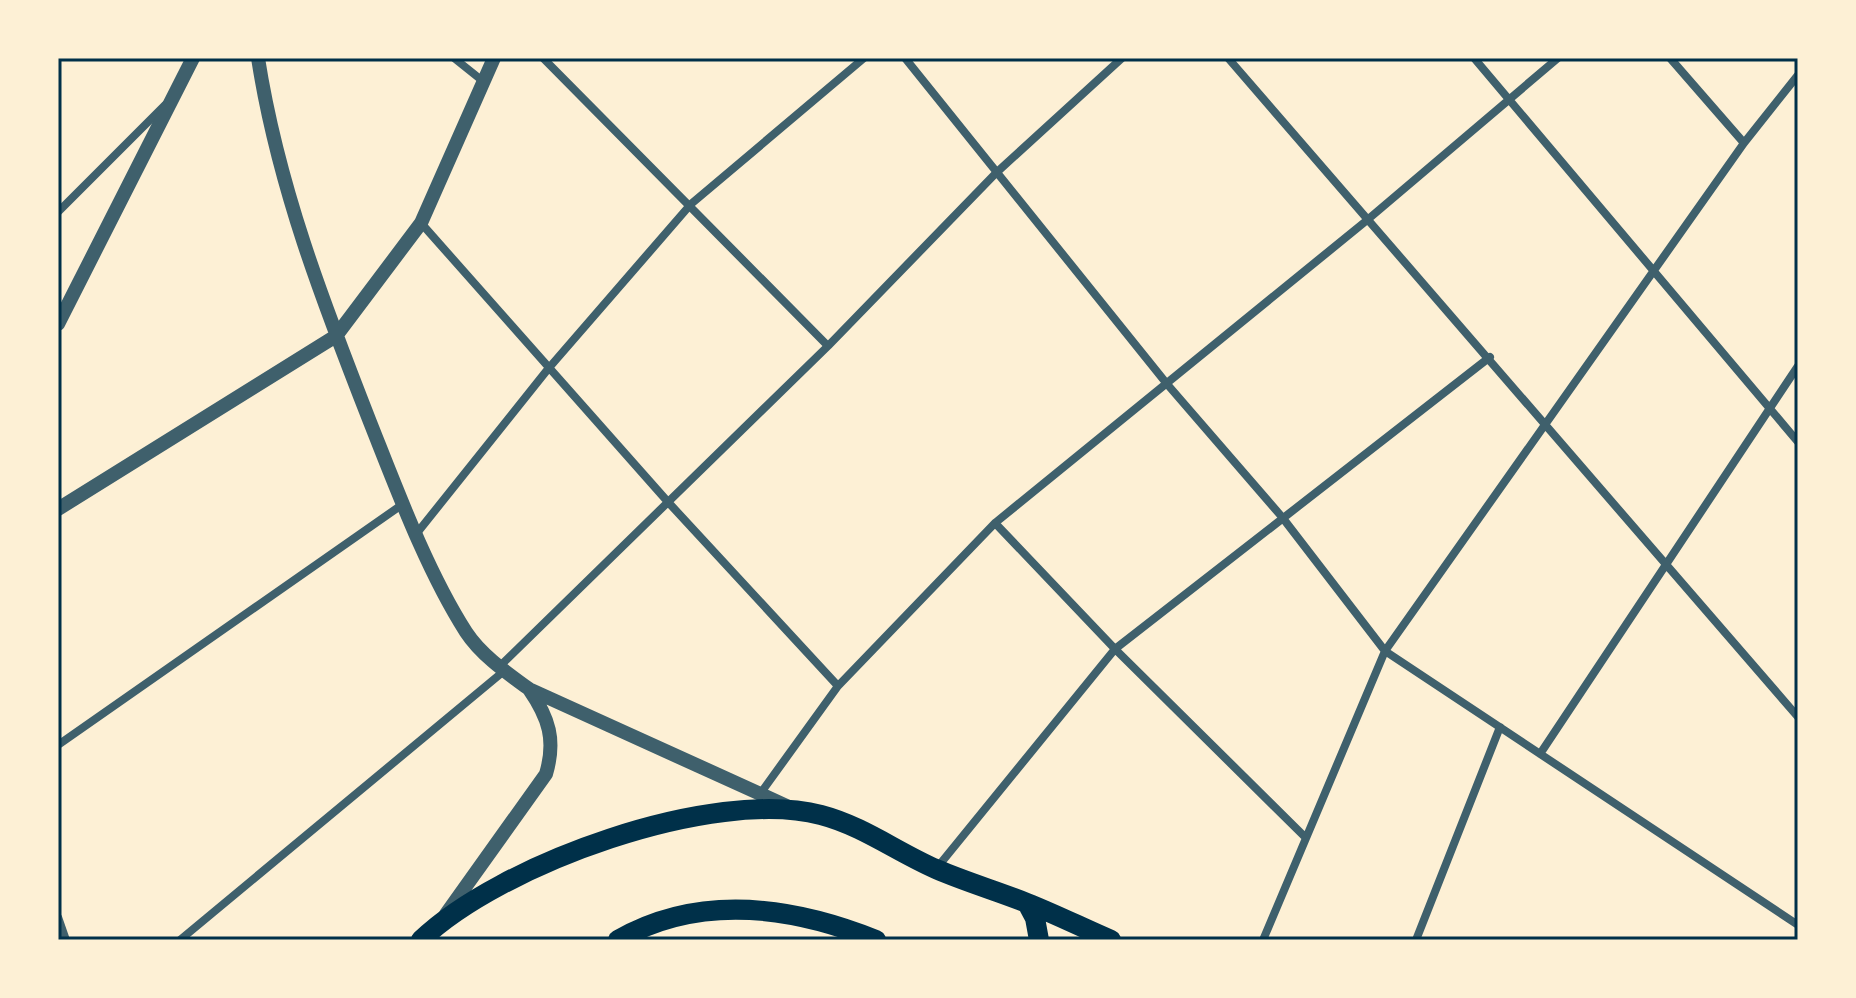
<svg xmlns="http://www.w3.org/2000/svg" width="1856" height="998" font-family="Mulish,sans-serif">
	<rect width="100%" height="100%" fill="#fdf0d5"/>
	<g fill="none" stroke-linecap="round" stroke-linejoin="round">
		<path stroke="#3f606c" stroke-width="8" d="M454,58L484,82
			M543,58L828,346
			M905,58L1167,384L1282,517L1385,651L1798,925
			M1228,58L1798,717
			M1474,58L1798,442
			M1670,58L1744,143
			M58,212L165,105
			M421,223L668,502L838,686
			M995,523L1115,649L1305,837
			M417,533L548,369L691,204L864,58
			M499,667L828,346L996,173L1122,58
			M58,745L403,504
			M1540,754L1798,366
			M760,794L838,686L995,523L1366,221L1558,58
			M936,869L1115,649L1490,357
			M58,917L66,940
			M180,940L504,671
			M1263,940L1385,651L1744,143L1798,75
			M1416,940L1500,727"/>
		<path stroke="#3f606c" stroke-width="14" d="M258,58C278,186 323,302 370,422C397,490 427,571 466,632C481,655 507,673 529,689L789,807
			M58,324L193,58
			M58,509L336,336L421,223L494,58
			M446,914L546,774C556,740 549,718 529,689"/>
		<path stroke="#003049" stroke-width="20" d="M1027,903L1035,918L1039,940
			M421,940C500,864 713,787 821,815C863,826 897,852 936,869C966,882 997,891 1027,903C1055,914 1083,928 1111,940
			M618,940C700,893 791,906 876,940"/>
	</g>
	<rect width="1856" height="998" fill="none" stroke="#fdf0d5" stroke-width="120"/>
	<rect x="60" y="60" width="1736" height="878" fill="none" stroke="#003049" stroke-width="3"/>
</svg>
